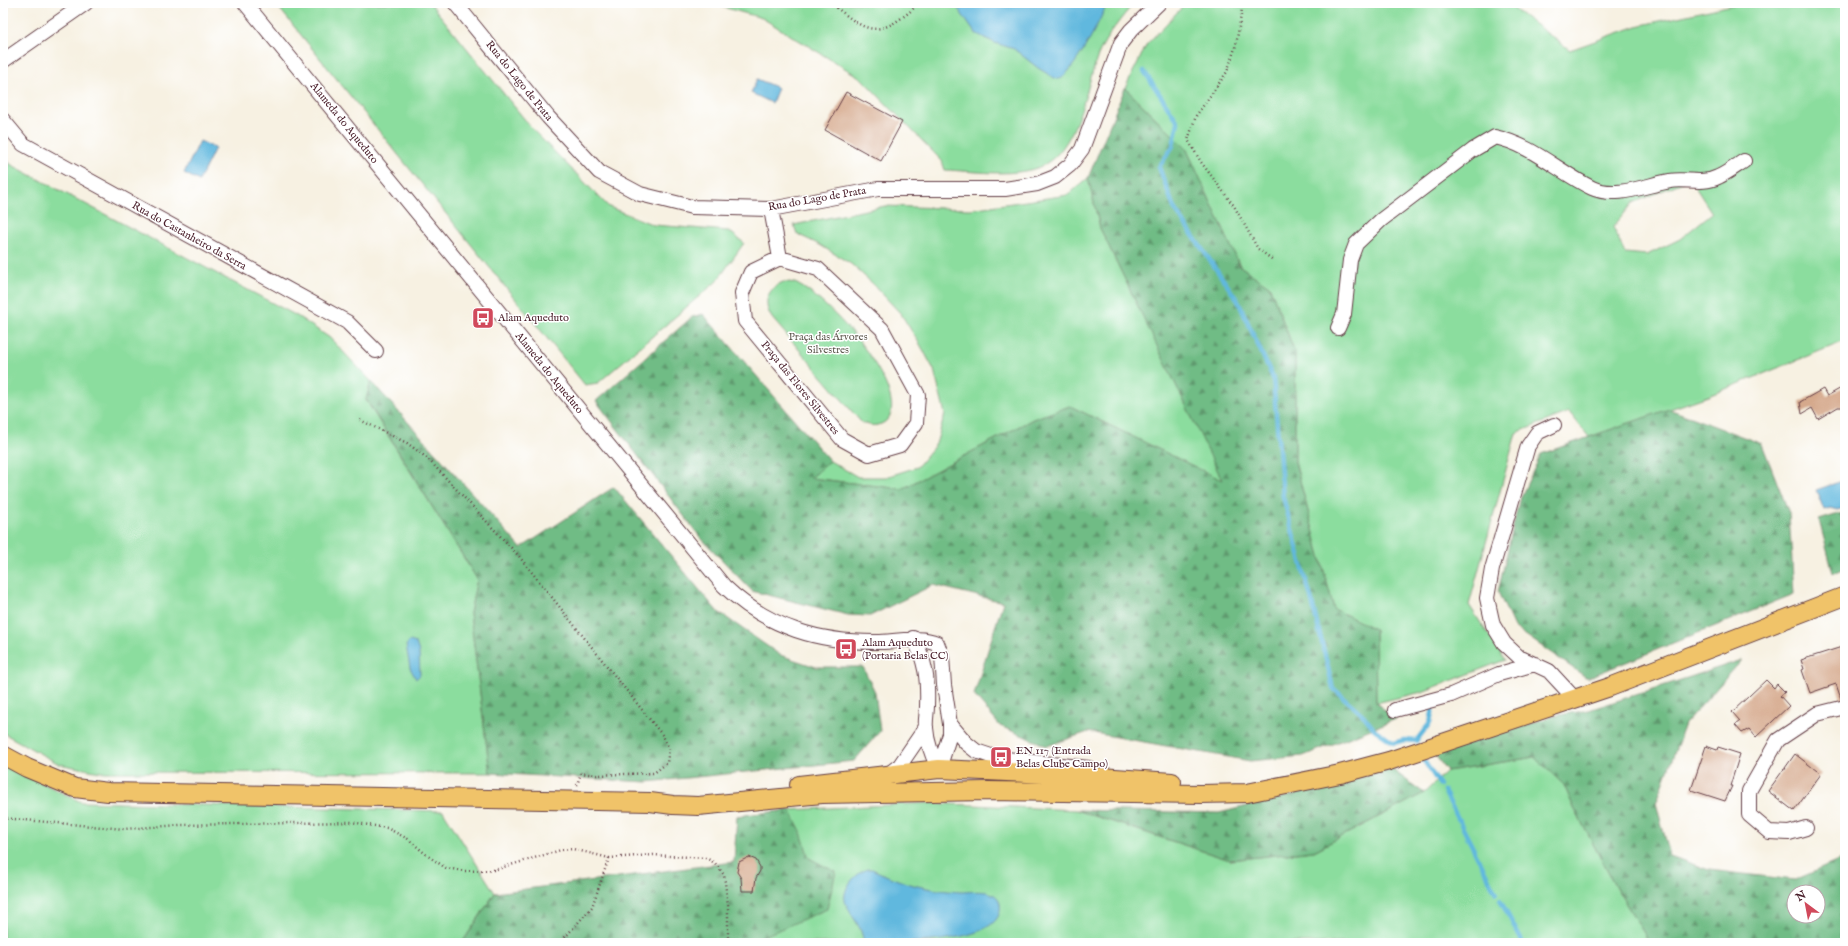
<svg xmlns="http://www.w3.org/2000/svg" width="1848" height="946" font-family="'IM FELL English',serif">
	<defs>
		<pattern id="forest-firs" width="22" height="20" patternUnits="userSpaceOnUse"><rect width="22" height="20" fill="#70bc85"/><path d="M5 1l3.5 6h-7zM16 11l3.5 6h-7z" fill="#5e986d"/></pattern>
	</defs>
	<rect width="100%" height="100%" fill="#fff"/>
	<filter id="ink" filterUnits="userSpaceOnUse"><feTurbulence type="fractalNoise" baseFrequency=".025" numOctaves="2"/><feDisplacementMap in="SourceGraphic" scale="8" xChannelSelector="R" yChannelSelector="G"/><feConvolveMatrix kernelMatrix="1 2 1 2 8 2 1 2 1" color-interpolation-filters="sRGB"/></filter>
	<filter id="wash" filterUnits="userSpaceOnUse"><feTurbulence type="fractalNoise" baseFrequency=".012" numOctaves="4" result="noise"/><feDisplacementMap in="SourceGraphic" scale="16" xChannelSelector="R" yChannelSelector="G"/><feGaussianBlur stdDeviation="0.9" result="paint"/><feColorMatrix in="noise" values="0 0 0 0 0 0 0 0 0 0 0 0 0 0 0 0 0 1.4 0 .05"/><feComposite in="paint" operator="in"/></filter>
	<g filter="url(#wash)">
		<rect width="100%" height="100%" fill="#f7f1e2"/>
		<path fill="#8bdd9e" stroke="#6a7e64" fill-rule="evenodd" d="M275,3H430L535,132L609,207L654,225L729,231L744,243L717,281L598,383L585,385Z
			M708,3H1134C1123,16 1105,38 1099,53C1085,88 1078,153 1037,168C1010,177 973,171 945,170L942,161L861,78L762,18Z
			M1186,3H1506L1570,50L1637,26L1741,3H1845V341L1708,396L1589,437L1569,412L1516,433L1469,605L1505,660L1422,692L1376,703L1375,630L1334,609L1295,462V353L1270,287L1240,266L1186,148L1125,88L1147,44ZM1690,179L1712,213L1680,239L1647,255L1625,253L1613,227L1633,203Z
			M3,155L10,164L297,316L330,338L371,381L366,400L477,579L470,613L490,773L100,772L59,764L3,733Z
			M1088,178L1100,228L1223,481L1070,406L1033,419L902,489L810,478L830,461L858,477H886L917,467L936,444L945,414L934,370L921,346L901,314L872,283L851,264L820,245L797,234L794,225L885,206L970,209L1068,195Z
			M783,282C788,282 793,282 797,284C814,293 833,312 846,326C861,341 914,410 881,424C874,427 867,425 861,422L772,318C762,303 767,289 783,282Z
			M1535,757L1564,785L1574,808L1617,889L1650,943H736L737,816L790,810L929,803L1076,810L1230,860L1314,851L1424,793L1447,771Z
			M3,764L81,802L443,811L495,893L462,943H3Z"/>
		<path fill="url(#forest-firs)" stroke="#5d6e58" fill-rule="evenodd" d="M1125,88L1186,148L1240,266L1270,287L1295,353V462L1334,609L1375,629L1376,703L1396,719L1303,756L1250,761L1088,732L1047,746L1000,726L974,695L1003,602L933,585L870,616L848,615L752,591L700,537L596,401L692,317L703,314L830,461L811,478L902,489L1033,419L1070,406L1222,480L1100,228L1088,178Z
			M371,381L521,548L614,487L717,611L780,655L816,667H863L875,692L880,731L854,761L647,782L490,773L470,613L477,579L366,399Z
			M1669,409L1762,444L1789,513L1794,594L1587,678L1514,627L1498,592L1519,501L1541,454Z
			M1845,512V568L1833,573L1819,520Z
			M1742,660L1685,724L1656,803L1670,856L1709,870L1795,880L1845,858V943H1650L1617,889L1574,808L1564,785L1535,757L1447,771L1435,755L1553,716L1589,710ZM1794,892H1818V916H1794Z
			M1390,768L1424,793L1314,851L1230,860L1077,810L1219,813L1317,789Z
			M790,810L800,829L809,858L836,872L827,909L748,943H462L495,893L734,862L737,816Z"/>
		<path fill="#61b8de" stroke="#566c84" d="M954,3H1106V6C1098,25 1078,63 1064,76C1062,79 1059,79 1056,79L1038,68L1014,49L995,43L975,33Z
			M757,79L778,88L772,103L751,93Z
			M200,141L215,148L199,181L184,173Z
			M1845,480V508L1837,510L1830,508L1824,510L1816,490Z
			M410,641L416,643L419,652L420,675L416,679L410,668L406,645Z
			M867,869H872C903,884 926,890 961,892C973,892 992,888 999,900C1014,946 896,943 864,943C861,924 853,920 846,904C840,890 855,874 867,869Z"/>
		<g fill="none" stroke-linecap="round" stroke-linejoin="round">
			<path stroke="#61b8de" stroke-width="4.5" d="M1144,71L1178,122L1173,146L1159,167L1174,208L1238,301L1273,378L1283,497L1311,598L1333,688L1364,716L1374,729L1394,743L1404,740L1416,741L1430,723L1433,708
				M1424,761L1440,785
				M1444,791L1496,893
				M1500,900L1523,943"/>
		</g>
		<g id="blocks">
			<path fill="#d5a98c" d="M846,92L902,122L881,161L825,130Z
				M1845,386V407H1838L1818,419L1812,408L1802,414L1800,402L1823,389L1827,396Z
				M1845,646V699H1841L1836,684L1810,693L1802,670L1804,669L1801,660Z
				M1766,680L1774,688L1777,684L1785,692L1780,696L1789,706L1756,737L1749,729L1742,733L1735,725L1740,721L1732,712Z
				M1706,746L1717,750L1718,747L1740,754L1730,786H1732L1725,801L1691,790Z
				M1795,754L1821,774L1794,811L1768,791L1784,769H1786L1785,768Z
				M749,857L756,860L760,867V871L756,878L754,891H742L741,878L737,872L739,862Z"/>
		</g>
	</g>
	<g filter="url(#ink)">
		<use href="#blocks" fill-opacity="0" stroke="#643e46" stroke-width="1"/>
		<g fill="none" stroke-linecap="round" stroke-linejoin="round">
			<g stroke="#643e46" stroke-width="16">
				<path id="minor" d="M245,3L724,586C768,628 820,643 880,642C900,642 918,635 937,643L942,656L944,685L950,724V734L939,769
					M455,3L548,117L599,172L640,194L692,207L771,209L878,189H1005L1037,184L1055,177L1070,165L1082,149L1121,43L1131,30L1159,3
					M3,61L86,3
					M3,120L23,144L347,322L376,351
					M771,209L780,258L751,272L742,293L745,321L842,439L869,454L900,445L916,423L918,395L882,329L818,269L780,258
					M1338,328L1344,314L1350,260L1356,244L1381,220L1473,150L1495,137C1532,145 1559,172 1592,188C1616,199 1646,185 1670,181C1686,178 1702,185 1718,177C1727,173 1736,166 1744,161
					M1554,425L1537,433L1528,446L1492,569L1487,598L1493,625L1504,643L1519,657L1549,671L1575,699
					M913,638C926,660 928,681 927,706C927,713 925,721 926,728C927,743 932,756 939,769
					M1395,710L1451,695L1499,674L1535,664
					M950,724L966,743L976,751L997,758L1089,768
					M887,775L900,765L926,727
					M1806,828L1789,833L1769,832L1749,815V791L1778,740L1817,714L1845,707"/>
			</g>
			<g stroke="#643e46" stroke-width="20">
				<path id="major" d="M3,755L27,768L75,788L108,792L650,802L673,805L698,806L822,794L988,791L1201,794L1247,793L1340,774L1389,761L1610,687L1845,596
					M799,785L939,769L1072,775L1172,782"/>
			</g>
			<path stroke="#643e46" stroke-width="2.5" stroke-dasharray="1 3" stroke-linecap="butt" d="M830,3C856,21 869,41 900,19C907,14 913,10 918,3
				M1243,3L1236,45L1227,72L1196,116L1188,140L1201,162L1234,206L1258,249L1273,260
				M360,420L407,443L427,458L518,555L663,736L669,749L667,763L654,773L597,775L581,773L577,785
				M3,818L124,829L180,825L351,822L387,828L408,839L428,856L446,868L464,871L494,870L561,850L573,849L609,858L592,907L560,943
				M609,858L653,855L706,858L715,863L724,875L728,905V943"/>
			<use href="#minor" stroke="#fff" stroke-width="14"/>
			<use href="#major" stroke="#f0c369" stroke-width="18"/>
		</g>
	</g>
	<defs>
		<g id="bus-square" transform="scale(1.15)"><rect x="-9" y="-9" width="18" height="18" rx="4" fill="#d1495b" stroke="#fff"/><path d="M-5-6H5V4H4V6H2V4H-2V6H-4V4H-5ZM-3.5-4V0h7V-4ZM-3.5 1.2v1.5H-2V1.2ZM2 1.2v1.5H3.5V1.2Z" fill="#fff"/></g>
	</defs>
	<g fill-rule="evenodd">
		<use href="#bus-square" x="483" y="318"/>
		<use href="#bus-square" x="846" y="649"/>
		<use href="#bus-square" x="1001" y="757"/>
	</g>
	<g text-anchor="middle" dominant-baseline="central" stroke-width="3" stroke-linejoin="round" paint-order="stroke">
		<g font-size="11" fill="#4a1f2b" stroke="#fff">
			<text transform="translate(519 81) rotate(51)">Rua do Lago de Prata</text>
			<text transform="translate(344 123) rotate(51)">Alameda do Aqueduto</text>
			<text transform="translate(817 199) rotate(-10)">Rua do Lago de Prata</text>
			<text transform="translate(189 236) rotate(29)">Rua do Castanheiro da Serra</text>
			<text transform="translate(549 373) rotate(51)">Alameda do Aqueduto</text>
			<text transform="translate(800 388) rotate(51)">Praça das Flores Silvestres</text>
		</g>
		<g font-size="11" fill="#4a1f2b" stroke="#fff" text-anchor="start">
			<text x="498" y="318">Alam Aqueduto</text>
			<text x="862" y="643">Alam Aqueduto<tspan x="862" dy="13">(Portaria Belas CC)</tspan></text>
			<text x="1016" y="751">EN 117 (Entrada<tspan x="1016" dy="13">Belas Clube Campo)</tspan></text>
		</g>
		<g font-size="11" fill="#5e584e" stroke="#fff">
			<text x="828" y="337">Praça das Árvores<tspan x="828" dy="13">Silvestres</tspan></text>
		</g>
	</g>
	<rect width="1848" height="946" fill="none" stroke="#fff" stroke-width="16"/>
	<g transform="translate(1806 904) rotate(328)"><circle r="19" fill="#ffffff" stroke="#b7a5aa"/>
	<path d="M0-3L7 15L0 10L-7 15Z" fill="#d1495b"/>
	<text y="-6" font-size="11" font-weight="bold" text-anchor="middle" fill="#4a1f2b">N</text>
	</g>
</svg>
